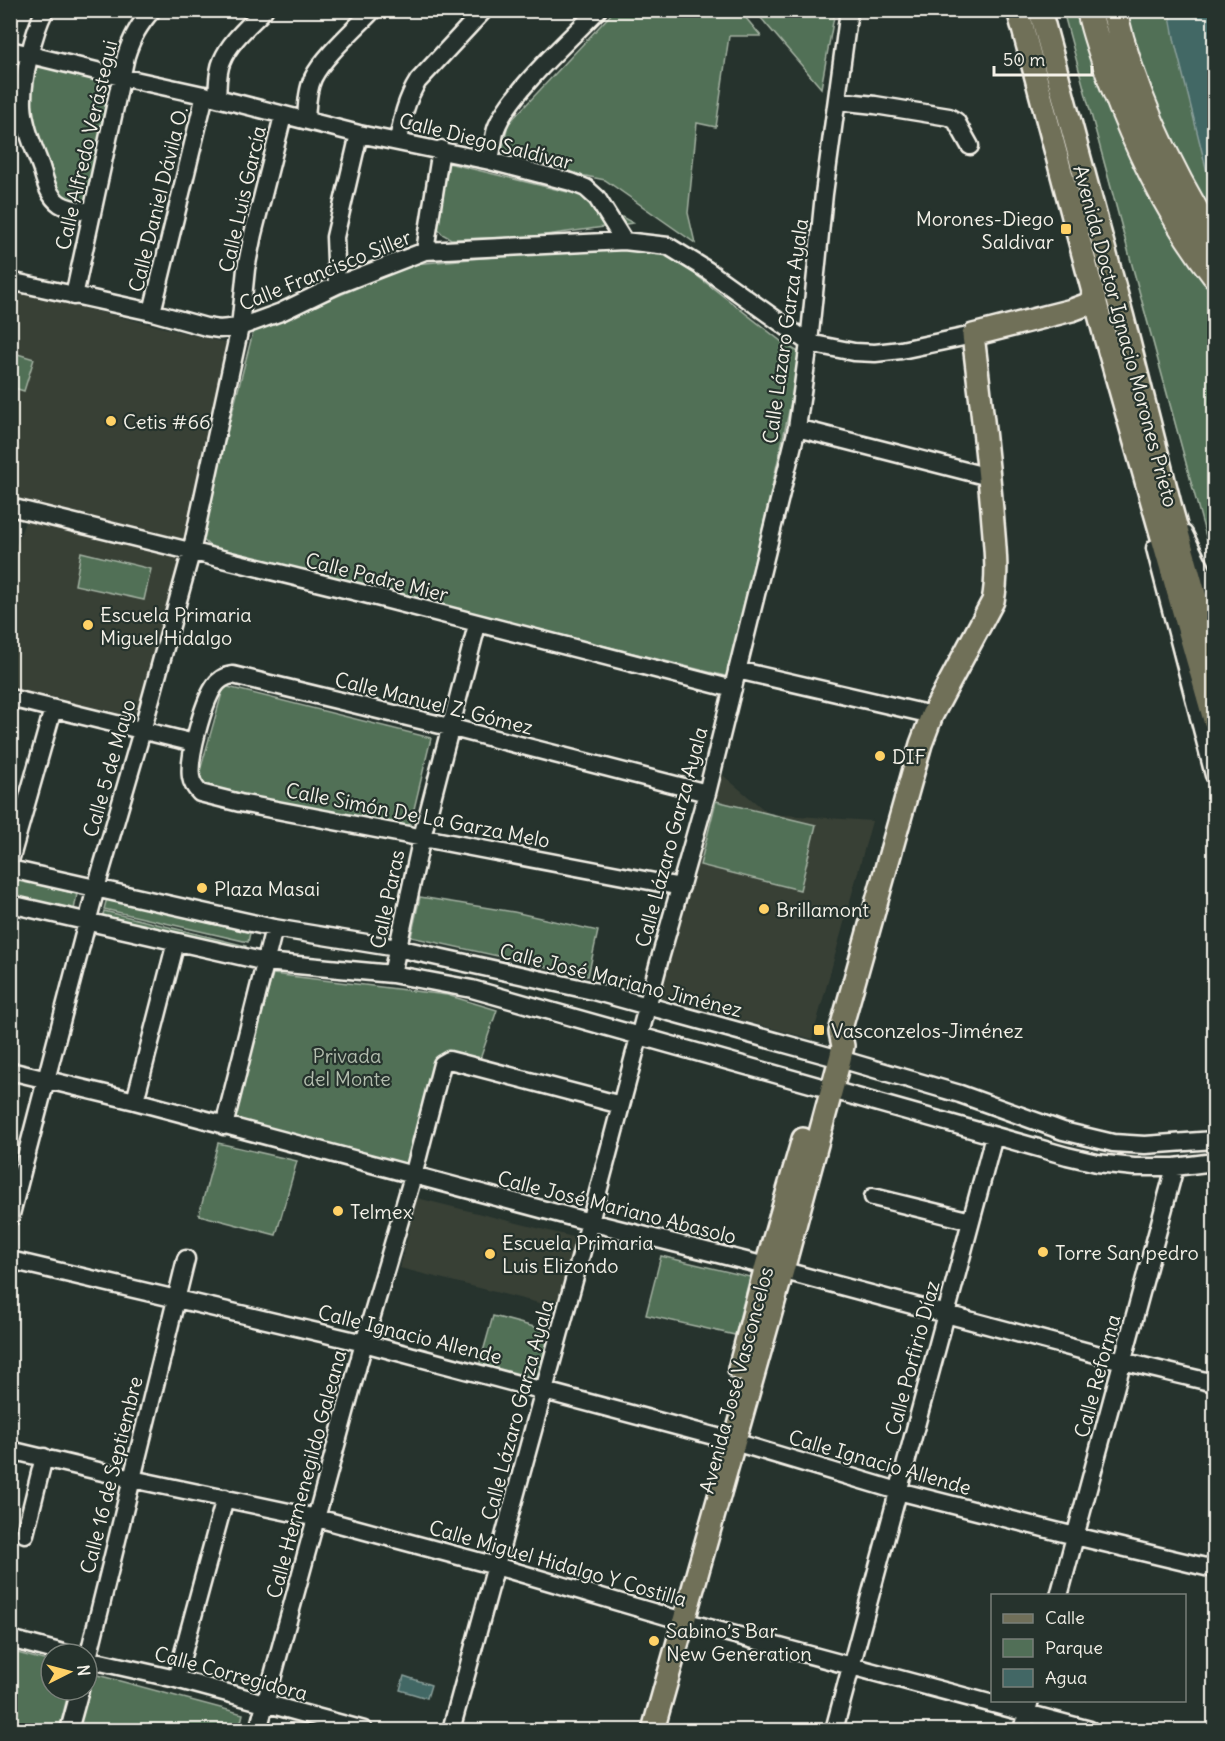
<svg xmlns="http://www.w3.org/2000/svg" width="1225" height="1741" font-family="Delius,sans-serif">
	<rect width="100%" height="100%" fill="#26332d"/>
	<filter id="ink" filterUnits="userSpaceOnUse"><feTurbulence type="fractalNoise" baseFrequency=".0167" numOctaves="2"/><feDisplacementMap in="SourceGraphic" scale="12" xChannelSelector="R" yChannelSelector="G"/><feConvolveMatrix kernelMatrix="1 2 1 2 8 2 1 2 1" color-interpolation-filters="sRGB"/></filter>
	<g filter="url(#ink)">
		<path fill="#384036" d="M11,290L226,343L187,542L11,499Z
			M28,514L183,560L140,721L11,688L10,561Z
			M719,772L769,814L872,821L812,1039L656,997Z
			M417,1198L581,1239L563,1309L400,1268Z"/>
		<path fill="#516f57" stroke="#a2b0a0" stroke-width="1.5" d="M614,11H740L761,36H729L716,127L697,123L688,213L695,243L605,180L507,160L502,151L508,124Z
			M755,11H835L821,88Z
			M1063,11H1214V566C1162,381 1112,196 1063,11Z
			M37,60L115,82L88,207L57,197L28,115Z
			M448,163L584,196L633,223L531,237L451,239L442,234L435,225Z
			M655,243L786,345L802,354L729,677L212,548L200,537L253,332L413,264Z
			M11,352L34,359L24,391L11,387Z
			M81,552L151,569L144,600L75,585Z
			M224,686L431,738L409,830L196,785Z
			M716,801L816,825L800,890L700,865Z
			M11,878L77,894L74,910L11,895Z
			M420,897L514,912L598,931L588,976L411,937Z
			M107,898L250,933L248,942L104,909Z
			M104,911L246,946L244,954L101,921Z
			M273,974L447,995L497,1010L478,1065L439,1057L435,1060L408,1168L238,1121L233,1112Z
			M218,1143L297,1161L276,1235L199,1215Z
			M661,1256L750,1277L735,1335L646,1315Z
			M493,1316L553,1332L539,1382L479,1366Z
			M10,1651L51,1662V1690H69L59,1730H11Z
			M90,1673L243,1714L239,1730H183L179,1724L169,1729L170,1730H75Z"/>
		<path fill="#426765" stroke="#899e99" stroke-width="1.5" d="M1169,11H1214V200L1175,43Z
			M404,1676L431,1685L427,1698L400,1690Z"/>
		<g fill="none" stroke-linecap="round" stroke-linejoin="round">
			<g stroke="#f4f1e8" stroke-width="21">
				<path id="minor" d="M45,10C33,33 22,79 23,105C24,126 34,148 41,167C45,180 48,196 60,204C69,210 81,210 91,212
					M10,50L121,77L217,98L359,134L490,161L571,182L586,188L597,198L624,241
					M217,98C218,86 217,72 222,61C230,41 250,25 264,10
					M837,101L875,105L949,117L956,121L970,146
					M306,120C307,106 307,91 313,78C323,57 356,28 373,10
					M398,141C402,119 406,100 418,81L484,10
					M490,161C492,151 493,139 496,129C508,94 571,38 598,10
					M425,251L441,149
					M10,281L152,312L206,327L219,329L240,327L281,312L337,285L425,251L624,241L668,246L707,270L809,343L854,352L875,353L901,350L973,335
					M337,285L335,237L359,134
					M74,296L126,56C132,37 139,25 152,10
					M152,312L205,95
					M797,428L989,477
					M10,507L361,593L733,689
					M1184,534L1214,595
					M1155,548L1214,775
					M737,670L932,715
					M10,698L194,743
					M10,861L53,709
					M10,869L274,928L397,948L593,991L840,1059L960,1094L1063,1131L1113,1143L1145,1145L1214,1140
					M681,887L240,803L200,793C195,788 192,784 191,777C188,757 203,704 214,687C219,679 225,676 233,675L449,727L707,793
					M10,904L266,962L392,974L472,989L1067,1156L1097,1163L1134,1167H1175L1214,1162
					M392,974L422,837L477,625
					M10,1071L135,1101L590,1222L766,1266L1122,1361L1214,1383
					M135,1101L176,942
					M224,1126L274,928
					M873,1197L971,1221
					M10,1218L96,888L142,731L191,553L240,327L246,269L253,234L283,116
					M10,1260L364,1343L721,1438L898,1491L1075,1536L1214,1569
					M10,1450L132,1479L317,1518L496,1566L683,1621L1090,1730
					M25,1534L44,1457
					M1059,1596L1175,1167
					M10,1639L67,1654
					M87,1659L176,1679L364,1730
					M87,1662L186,1259
					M176,1679L225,1498
					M69,1730L80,1690
					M258,1730L364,1343L413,1176L442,1064L449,1060L461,1063L621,1105
					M451,1730L590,1222L659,962L707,793L797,428L809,343L824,194L849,10
					M834,1730L994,1136
					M1022,1730L1030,1700"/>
			</g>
			<g stroke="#f4f1e8" stroke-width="26">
				<path id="major" d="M1018,10L1105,337L1214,720
					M1040,10L1123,318L1171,508L1214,662
					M739,1369L766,1266L803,1139
					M653,1730L783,1270L840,1059L843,1046L840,1032L921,744L932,715L993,601C999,571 994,540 992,510C987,451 980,393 973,335L1072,310L1096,301"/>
			</g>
			<g stroke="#f4f1e8" stroke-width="28">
				<path id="highway" d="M1089,10C1094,35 1103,58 1111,81C1137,150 1169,217 1214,275
					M1114,10C1133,92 1170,170 1214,240"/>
			</g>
			<use href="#minor" stroke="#26332d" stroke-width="16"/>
			<use href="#major" stroke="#706f59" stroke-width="21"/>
			<use href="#highway" stroke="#706f59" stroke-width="24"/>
		</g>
	</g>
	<g fill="#ffd166" stroke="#26332d" stroke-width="2">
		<rect x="1060" y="223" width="12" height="12" rx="3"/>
		<circle cx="111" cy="421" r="6"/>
		<circle cx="88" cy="625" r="6"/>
		<circle cx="880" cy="756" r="6"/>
		<circle cx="202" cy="888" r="6"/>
		<circle cx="764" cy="909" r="6"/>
		<rect x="813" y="1024" width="12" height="12" rx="3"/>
		<circle cx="338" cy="1211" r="6"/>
		<circle cx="1043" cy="1252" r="6"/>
		<circle cx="490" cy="1254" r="6"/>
		<circle cx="654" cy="1641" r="6"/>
	</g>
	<g text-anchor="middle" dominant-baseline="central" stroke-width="4.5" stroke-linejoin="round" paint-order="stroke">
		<g font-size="20" fill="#f4f1e8" stroke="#26332d">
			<text transform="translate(486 141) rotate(14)">Calle Diego Saldívar</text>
			<text transform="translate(86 145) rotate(-77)">Calle Alfredo Verástegui</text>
			<text transform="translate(158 199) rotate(-76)">Calle Daniel Dávila O.</text>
			<text transform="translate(242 199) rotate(-77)">Calle Luis García</text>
			<text transform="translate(325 270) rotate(-22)">Calle Francisco Siller</text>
			<text transform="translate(785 331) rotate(-82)">Calle Lázaro Garza Ayala</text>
			<text transform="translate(1126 336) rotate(75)">Avenida Doctor Ignacio Morones Prieto</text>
			<text transform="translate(377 577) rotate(14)">Calle Padre Mier</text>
			<text transform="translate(434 703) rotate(14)">Calle Manuel Z. Gómez</text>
			<text transform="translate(109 768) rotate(-74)">Calle 5 de Mayo</text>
			<text transform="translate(418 815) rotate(11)">Calle Simón De La Garza Melo</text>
			<text transform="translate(671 837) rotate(-75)">Calle Lázaro Garza Ayala</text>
			<text transform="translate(387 899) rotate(-78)">Calle Paras</text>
			<text transform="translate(621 980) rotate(14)">Calle José Mariano Jiménez</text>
			<text transform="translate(617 1207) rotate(14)">Calle José Mariano Abasolo</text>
			<text transform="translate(410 1334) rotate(14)">Calle Ignacio Allende</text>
			<text transform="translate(912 1358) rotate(-75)">Calle Porfirio Díaz</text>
			<text transform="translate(1097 1376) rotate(-75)">Calle Reforma</text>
			<text transform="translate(736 1380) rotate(-75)">Avenida José Vasconcelos</text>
			<text transform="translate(517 1410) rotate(-75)">Calle Lázaro Garza Ayala</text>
			<text transform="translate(880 1462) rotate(16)">Calle Ignacio Allende</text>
			<text transform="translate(306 1474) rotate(-75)">Calle Hermenegildo Galeana</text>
			<text transform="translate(111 1475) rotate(-76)">Calle 16 de Septiembre</text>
			<text transform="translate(558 1563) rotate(16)">Calle Miguel Hidalgo Y Costilla</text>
			<text transform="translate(231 1673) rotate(15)">Calle Corregidora</text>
		</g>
		<g font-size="20" fill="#f4f1e8" stroke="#26332d" text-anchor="start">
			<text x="1054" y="218" text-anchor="end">Morones-Diego<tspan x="1054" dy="23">Saldivar</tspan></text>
			<text x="123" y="421">Cetis #66</text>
			<text x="100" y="614">Escuela Primaria<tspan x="100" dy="23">Miguel Hidalgo</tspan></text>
			<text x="892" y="756">DIF</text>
			<text x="214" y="888">Plaza Masai</text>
			<text x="776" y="909">Brillamont</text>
			<text x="831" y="1030">Vasconzelos-Jiménez</text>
			<text x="350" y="1211">Telmex</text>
			<text x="502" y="1242">Escuela Primaria<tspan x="502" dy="23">Luis Elizondo</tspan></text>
			<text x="1055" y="1252">Torre San pedro</text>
			<text x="666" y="1630">Sabino’s Bar<tspan x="666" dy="23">New Generation</tspan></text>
		</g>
		<g font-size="20" fill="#b3bdae" stroke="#26332d">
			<text x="347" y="1055">Privada<tspan x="347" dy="23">del Monte</tspan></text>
		</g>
	</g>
	<rect width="1225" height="1741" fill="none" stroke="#26332d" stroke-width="36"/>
	<rect x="18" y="18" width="1189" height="1705" fill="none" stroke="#f4f1e8" stroke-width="2" filter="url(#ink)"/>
	<rect x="991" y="1594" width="195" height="108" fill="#26332d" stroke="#787f78" stroke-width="1.5"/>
	<rect x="1003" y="1614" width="30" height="9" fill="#706f59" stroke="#787f78" stroke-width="1.5"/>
	<text x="1045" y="1624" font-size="18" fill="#f4f1e8">Calle</text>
	<rect x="1003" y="1639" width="30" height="18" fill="#516f57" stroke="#787f78" stroke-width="1.5"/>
	<text x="1045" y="1654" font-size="18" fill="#f4f1e8">Parque</text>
	<rect x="1003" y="1669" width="30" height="18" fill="#426765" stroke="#787f78" stroke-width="1.5"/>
	<text x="1045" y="1684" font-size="18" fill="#f4f1e8">Agua</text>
	<g transform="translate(69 1672) rotate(84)"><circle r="28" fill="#26332d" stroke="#787f78" stroke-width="1.5"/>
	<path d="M0-4.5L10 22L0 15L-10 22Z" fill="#ffd166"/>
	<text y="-9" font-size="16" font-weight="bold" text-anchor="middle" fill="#f4f1e8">N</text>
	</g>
	<path d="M994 66v9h98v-9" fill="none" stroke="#f4f1e8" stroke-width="3"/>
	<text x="1003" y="66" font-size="18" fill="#f4f1e8" stroke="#26332d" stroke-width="4.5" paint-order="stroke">50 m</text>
</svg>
